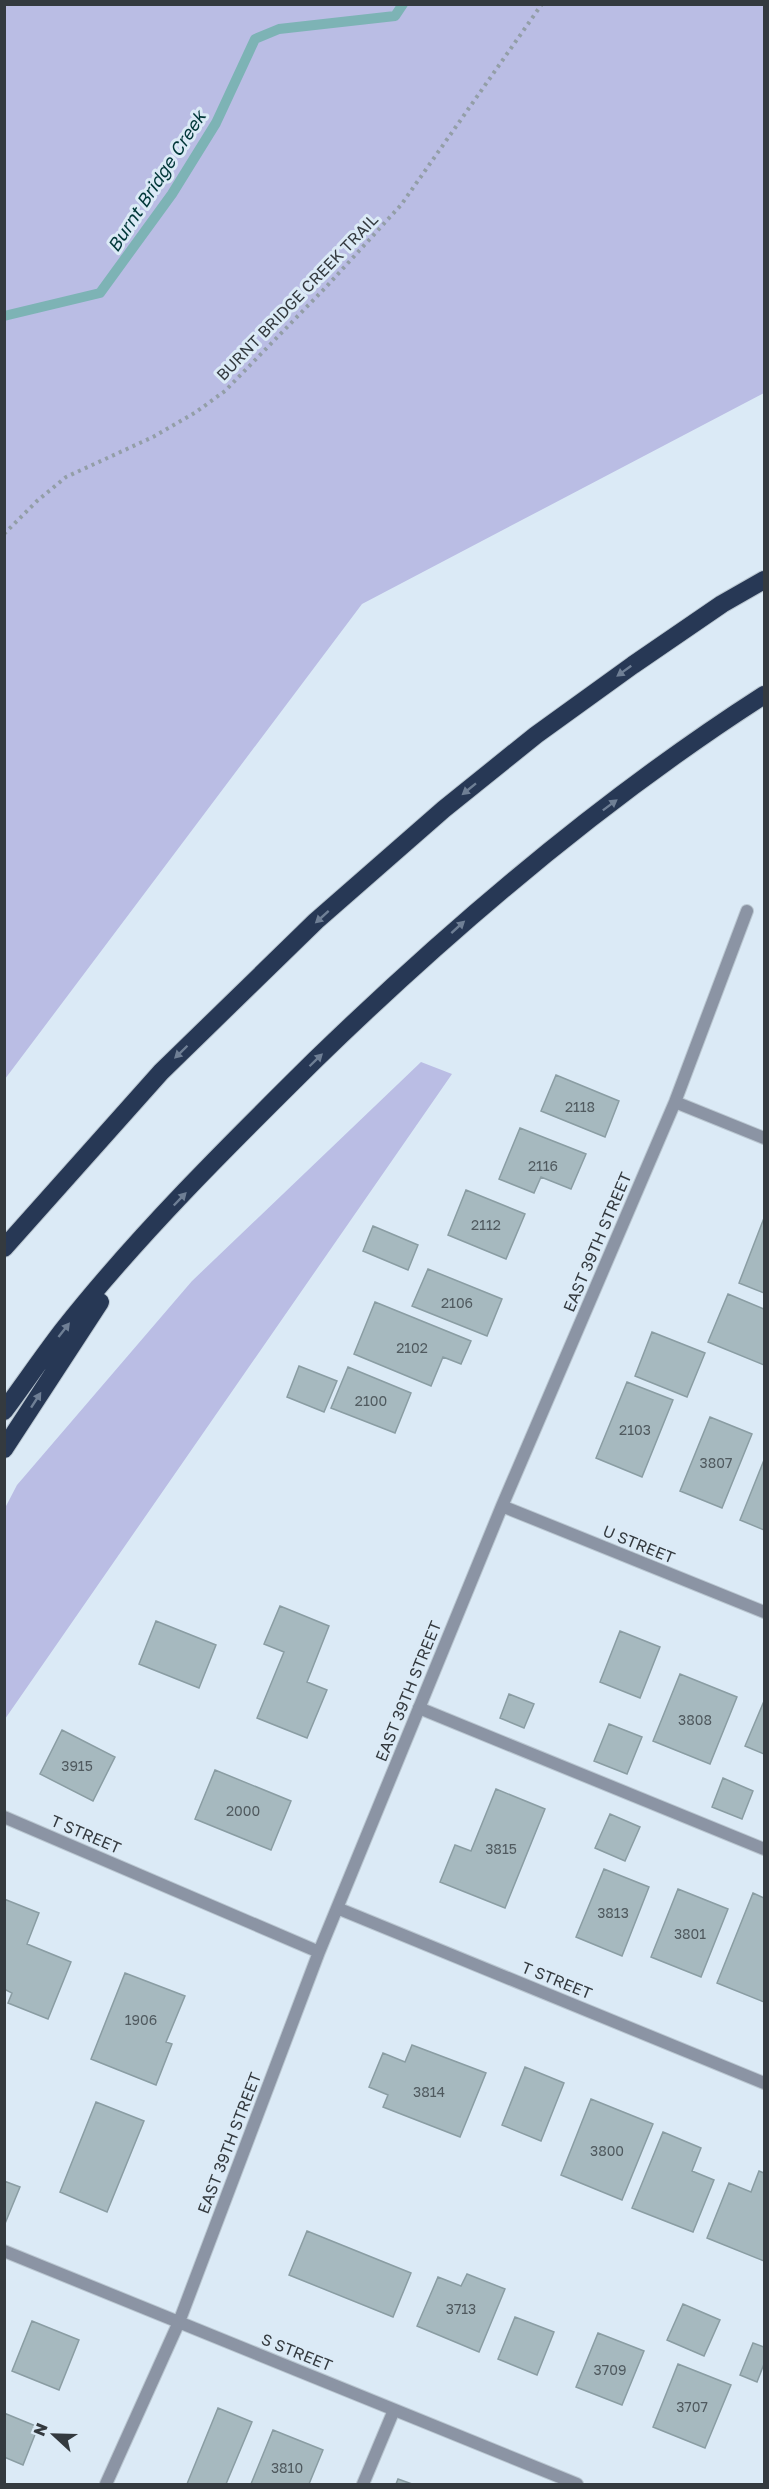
<svg xmlns="http://www.w3.org/2000/svg" width="769" height="2489" font-family="'Golos Text',sans-serif">
	<rect width="100%" height="100%" fill="#dbeaf6"/>
	<path fill="#babde4" d="M5,4L764,5V393L362,604L5,1079Z
		M421,1062L452,1074L5,1719V1508L17,1485L192,1281Z"/>
	<g fill="none" stroke-linecap="round" stroke-linejoin="round">
		<path stroke="#7db3b5" stroke-width="10" d="M4,316L100,293L172,194L216,123L255,39L279,29L395,16L403,4"/>
	</g>
	<path fill="#a6b9bf" stroke="#8a9da3" stroke-width="1.5" d="M556,1075L619,1101L605,1137L541,1111Z
		M520,1128L586,1154L571,1189L541,1177L534,1193L499,1179Z
		M466,1190L525,1214L506,1259L448,1235Z
		M764,1218V1293L739,1283Z
		M373,1226L418,1245L408,1270L363,1251Z
		M428,1269L502,1299L487,1336L412,1306Z
		M728,1294L764,1309V1365L708,1342Z
		M375,1302L471,1341L461,1364L443,1357L431,1386L354,1354Z
		M652,1332L705,1353L687,1397L635,1376Z
		M299,1366L337,1381L324,1412L287,1397Z
		M348,1367L411,1393L395,1433L331,1408Z
		M627,1382L673,1400L642,1477L596,1458Z
		M710,1417L752,1434L722,1508L680,1491Z
		M764,1460V1530L740,1520Z
		M280,1606L329,1626L307,1682L327,1690L307,1738L257,1718L284,1652L264,1644Z
		M156,1621L216,1645L199,1688L139,1664Z
		M620,1631L660,1647L640,1698L600,1682Z
		M680,1674L737,1697L710,1764L653,1741Z
		M509,1694L534,1704L524,1728L500,1718Z
		M764,1701V1754L745,1746Z
		M609,1724L642,1737L627,1774L594,1761Z
		M62,1730L115,1757L93,1801L40,1774Z
		M215,1770L291,1801L271,1850L195,1819Z
		M723,1778L753,1791L742,1819L712,1807Z
		M496,1789L545,1809L505,1908L440,1882L455,1845L471,1851Z
		M610,1814L640,1827L625,1861L595,1848Z
		M604,1869L649,1887L622,1956L576,1937Z
		M678,1889L728,1909L701,1977L651,1957Z
		M753,1893L764,1898V2002L717,1983Z
		M4,1899L39,1913L27,1944L71,1962L48,2019L8,2003L12,1993L4,1989Z
		M125,1973L185,1996L166,2042L172,2044L156,2085L91,2059Z
		M412,2045L486,2073L460,2137L383,2107L388,2095L369,2087L383,2053L405,2062Z
		M525,2067L564,2083L541,2141L502,2125Z
		M591,2099L653,2124L622,2200L561,2175Z
		M96,2102L144,2121L107,2212L60,2192Z
		M663,2132L701,2148L692,2171L714,2180L693,2232L632,2208Z
		M759,2171L764,2173V2261L707,2238L729,2183L751,2192Z
		M4,2181L20,2187L4,2226Z
		M307,2231L411,2273L393,2317L289,2275Z
		M467,2274L505,2289L479,2352L417,2326L438,2277L461,2286Z
		M683,2304L720,2320L704,2356L667,2340Z
		M515,2317L554,2332L537,2375L498,2359Z
		M32,2321L79,2340L59,2390L12,2371Z
		M598,2333L644,2351L622,2405L576,2387Z
		M753,2343L764,2347V2364L757,2382L740,2375Z
		M678,2364L731,2385L705,2448L653,2427Z
		M218,2408L252,2422L226,2484H187Z
		M4,2413L38,2427L23,2465L4,2457Z
		M273,2430L323,2450L309,2484H251Z
		M398,2479L412,2484H396Z"/>
	<g fill="none" stroke-linecap="round" stroke-linejoin="round">
		<g stroke="#bac7d1" stroke-width="14">
			<path id="lane" d="M419,1708L764,1849"/>
		</g>
		<g stroke="#bac7d1" stroke-width="14">
			<path id="street" d="M675,1102L764,1138
				M502,1506L764,1612
				M4,1817L319,1952
				M337,1908L764,2083
				M4,2251L577,2484
				M106,2484L179,2322L319,1952L502,1506L675,1102L747,911
				M363,2484L394,2410"/>
		</g>
		<g stroke="#bac7d1" stroke-width="20">
			<path id="highway" d="M4,1248L161,1072L316,921L444,809L536,735L633,665L722,604L764,580
				M4,1411C24,1384 43,1356 63,1330C138,1235 229,1145 315,1060C453,926 602,799 764,695
				M4,1449L100,1302"/>
		</g>
		<path stroke="#939ea7" stroke-width="4" stroke-dasharray="3 4.5" stroke-linecap="butt" d="M4,534L37,501L66,477L153,437L196,412L225,391L327,286L401,205L542,4"/>
		<use href="#lane" stroke="#8b94a4" stroke-width="12"/>
		<use href="#street" stroke="#8b94a4" stroke-width="12"/>
		<use href="#highway" stroke="#273855" stroke-width="18"/>
	</g>
	<defs><path id="oneway-solid" d="M-6-.8H1V-3.2L6.5 0L1 3.2V.8H-6Z" transform="scale(1.5)"/></defs>
	<g fill="#6f7f95">
		<use href="#oneway-solid" transform="translate(624 671) rotate(144)"/>
		<use href="#oneway-solid" transform="translate(469 789) rotate(141)"/>
		<use href="#oneway-solid" transform="translate(610 805) rotate(-37)"/>
		<use href="#oneway-solid" transform="translate(322 917) rotate(138)"/>
		<use href="#oneway-solid" transform="translate(458 927) rotate(-42)"/>
		<use href="#oneway-solid" transform="translate(181 1052) rotate(136)"/>
		<use href="#oneway-solid" transform="translate(316 1060) rotate(-44)"/>
		<use href="#oneway-solid" transform="translate(180 1199) rotate(-46)"/>
		<use href="#oneway-solid" transform="translate(64 1330) rotate(-52)"/>
		<use href="#oneway-solid" transform="translate(36 1400) rotate(-57)"/>
	</g>
	<g text-anchor="middle" dominant-baseline="central" stroke-width="6" stroke-linejoin="round" paint-order="stroke">
		<g font-size="14" fill="#505a5f">
			<text x="580" y="1106">2118</text>
			<text x="543" y="1165">2116</text>
			<text x="486" y="1224">2112</text>
			<text x="457" y="1302">2106</text>
			<text x="412" y="1347">2102</text>
			<text x="371" y="1400">2100</text>
			<text x="635" y="1429">2103</text>
			<text x="716" y="1462">3807</text>
			<text x="695" y="1719">3808</text>
			<text x="77" y="1765">3915</text>
			<text x="243" y="1810">2000</text>
			<text x="501" y="1848">3815</text>
			<text x="613" y="1912">3813</text>
			<text x="690" y="1933">3801</text>
			<text x="141" y="2019">1906</text>
			<text x="429" y="2091">3814</text>
			<text x="607" y="2150">3800</text>
			<text x="461" y="2308">3713</text>
			<text x="610" y="2369">3709</text>
			<text x="692" y="2406">3707</text>
			<text x="287" y="2467">3810</text>
		</g>
		<g font-size="16" fill="#343a3f" stroke="#dbeaf6">
			<text transform="translate(297 297) rotate(-46)">BURNT BRIDGE CREEK TRAIL</text>
			<text transform="translate(597 1242) rotate(-67)">EAST 39TH STREET</text>
			<text transform="translate(639 1544) rotate(22)">U STREET</text>
			<text transform="translate(408 1691) rotate(-68)">EAST 39TH STREET</text>
			<text transform="translate(86 1834) rotate(23)">T STREET</text>
			<text transform="translate(557 1980) rotate(22)">T STREET</text>
			<text transform="translate(229 2143) rotate(-69)">EAST 39TH STREET</text>
			<text transform="translate(297 2352) rotate(22)">S STREET</text>
		</g>
		<g font-size="18" font-style="italic" fill="#003738" stroke="#dbeaf6">
			<text transform="translate(156 181) rotate(-57)">Burnt Bridge Creek</text>
		</g>
	</g>
	<rect width="769" height="2489" fill="none" stroke="#343a3f" stroke-width="12"/>
	<g transform="translate(54 2435) rotate(292)" stroke="#dbeaf6" stroke-width="4.5" paint-order="stroke">
	<path d="M0-4.5L10 22L0 15L-10 22Z" fill="#343a3f"/>
	<text y="-9" font-size="16" font-weight="bold" text-anchor="middle" fill="#343a3f">N</text>
	</g>
</svg>
